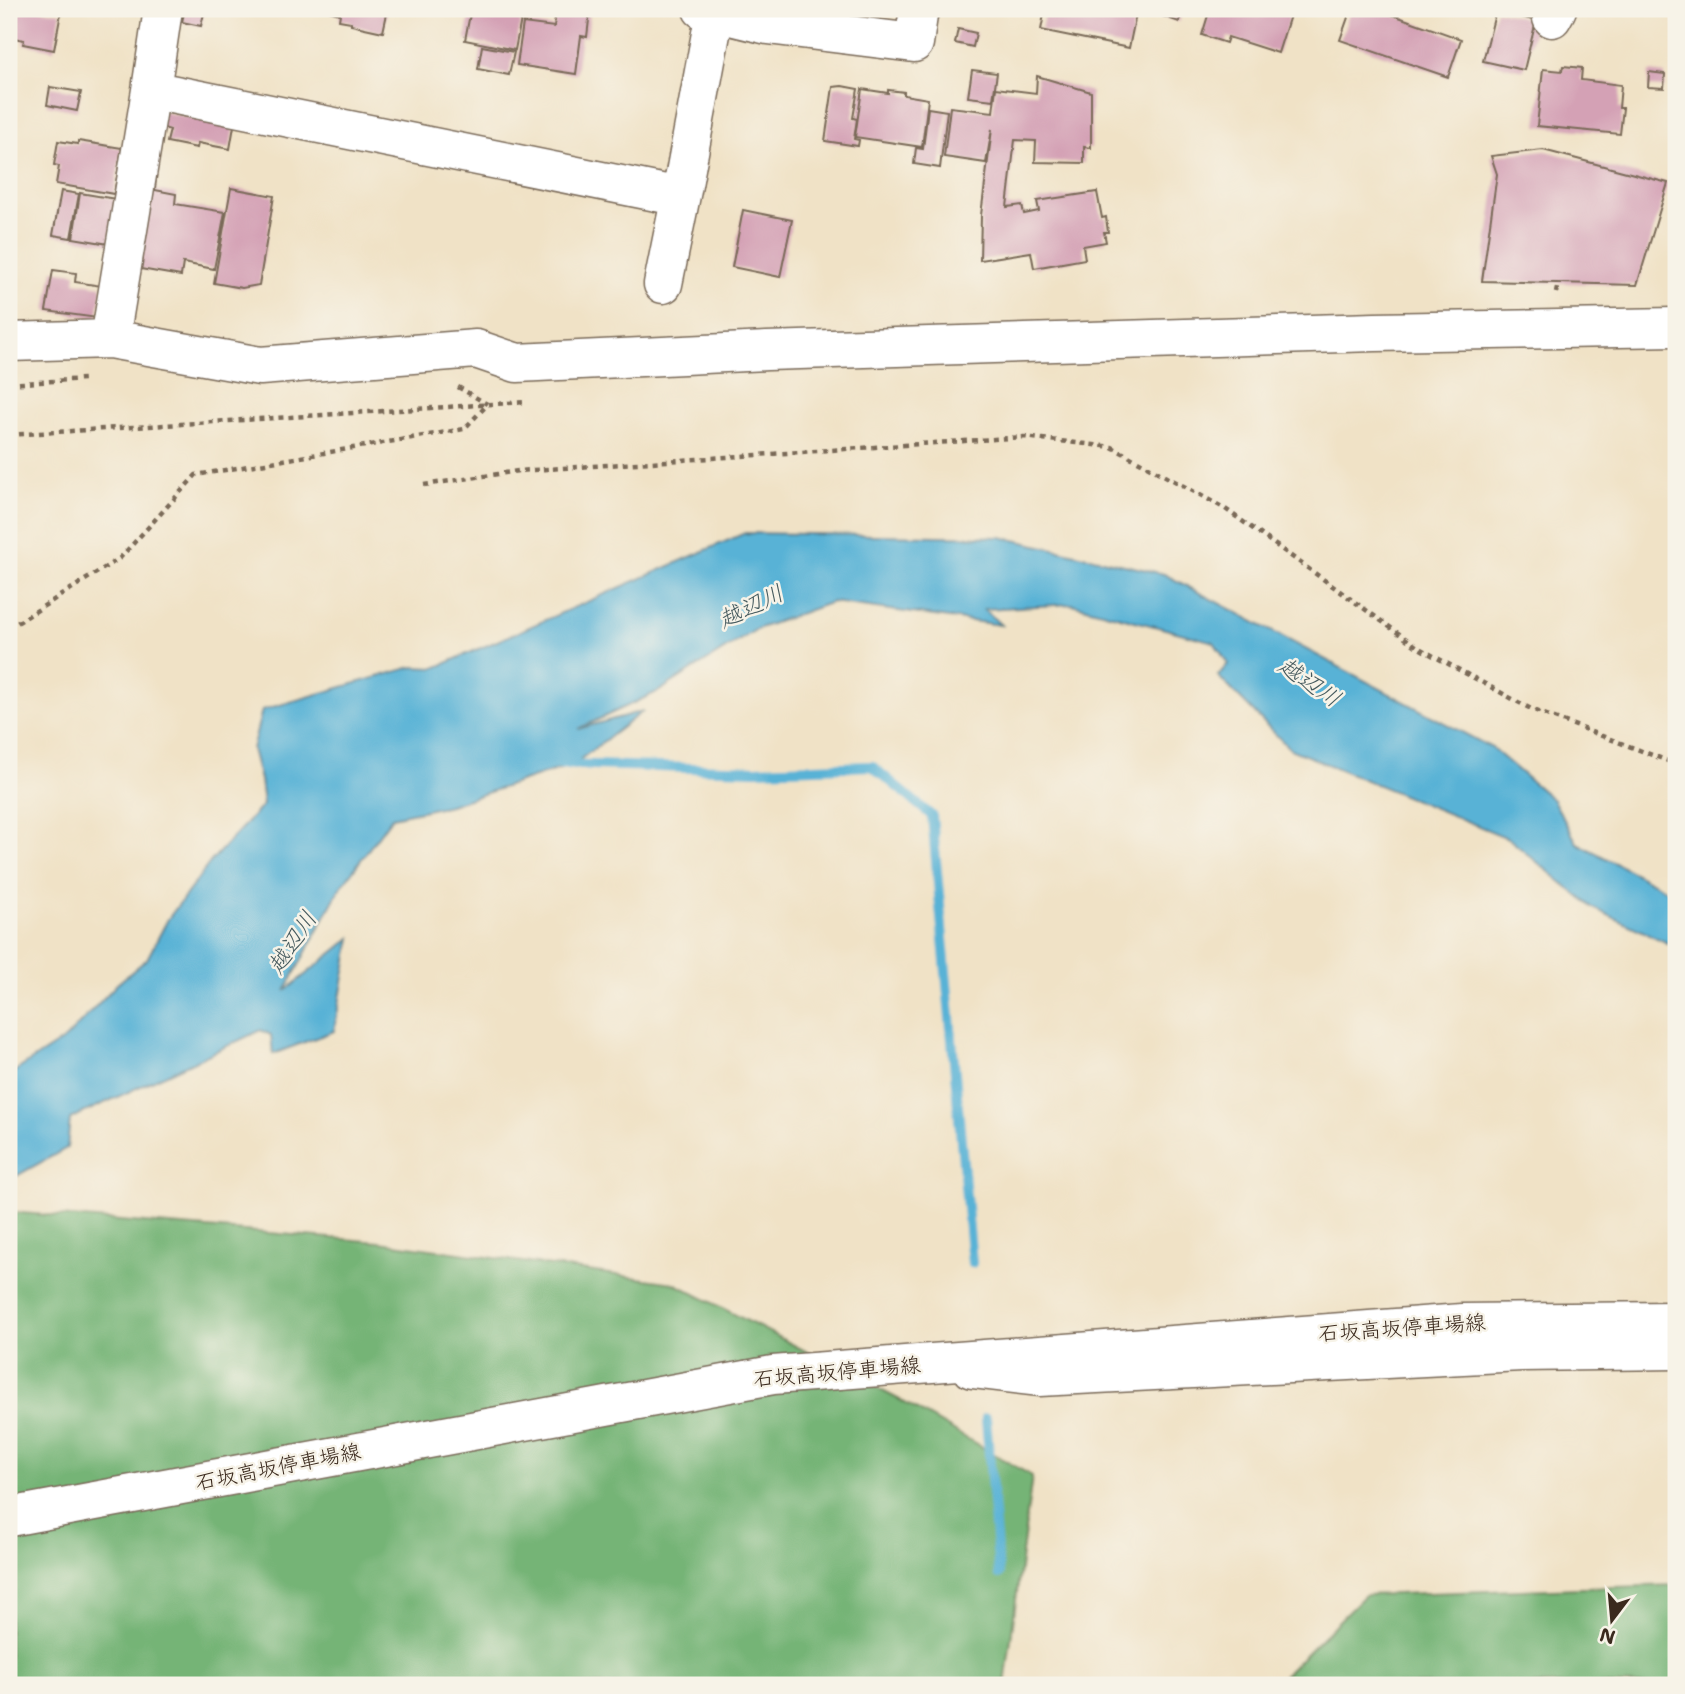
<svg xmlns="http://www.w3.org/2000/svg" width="1685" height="1694" font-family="'Shantell Sans','Klee One',sans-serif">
	<rect width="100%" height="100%" fill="#f7f3e8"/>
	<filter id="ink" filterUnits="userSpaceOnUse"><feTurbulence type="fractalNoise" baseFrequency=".0143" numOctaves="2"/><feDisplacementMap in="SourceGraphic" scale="14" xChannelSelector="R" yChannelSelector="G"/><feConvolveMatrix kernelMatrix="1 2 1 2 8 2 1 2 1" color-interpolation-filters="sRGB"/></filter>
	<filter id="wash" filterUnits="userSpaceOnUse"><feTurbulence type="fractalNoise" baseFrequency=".00686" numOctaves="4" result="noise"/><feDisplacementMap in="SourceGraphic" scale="28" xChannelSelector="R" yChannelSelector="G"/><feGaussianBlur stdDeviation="1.57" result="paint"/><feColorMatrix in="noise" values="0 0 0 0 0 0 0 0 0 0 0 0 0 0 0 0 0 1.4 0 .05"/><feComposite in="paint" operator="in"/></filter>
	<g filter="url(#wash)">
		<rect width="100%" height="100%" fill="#f0e2c6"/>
		<path fill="#74b476" stroke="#586f4a" stroke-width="2" d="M9,1212L380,1242L674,1283L898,1399L1032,1476L1005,1685H9Z
			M1676,1585V1685H1274L1365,1595Z"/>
		<path fill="#58b2d6" stroke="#4a6e7a" stroke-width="2" d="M745,533L1001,537L1164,574L1492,748L1553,800L1577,843L1676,895V947L1593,908L1508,838L1290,749L1218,676L1228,664L1214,642L1072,604L984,609L1001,625L832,602L757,629L659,691L578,729L643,711L574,764L450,805L392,817L339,890L285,991L351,938L334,1031L273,1054L271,1035L261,1030L70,1119L67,1148L9,1180V1075L66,1038L117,984L147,959L168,919L212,860L263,805L260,780L252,749L262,710L412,667L435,668Z"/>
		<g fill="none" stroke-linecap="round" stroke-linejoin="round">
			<path stroke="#58b2d6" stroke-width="10" d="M560,764L756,770L872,766L932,816L972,1263
				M986,1418L999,1574"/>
		</g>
		<g id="blocks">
			<path fill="#d4a1b5" d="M12,9H38L61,13L54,50L23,44L24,40L9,37Z
				M185,9H205L201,26L182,22Z
				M321,9H388L383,32L351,25V22L339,20L340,14Z
				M471,9H496L522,14L515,50L465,40Z
				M556,9L590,11L587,37L581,36L576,74L517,65L523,23L554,27Z
				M1045,9H1137L1129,48L1041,30Z
				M1161,9H1183L1179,22L1159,15Z
				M1210,9H1292L1278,53L1228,37L1226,43L1202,35Z
				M1351,9H1376L1461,39L1448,77L1340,40Z
				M1496,10L1536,21L1524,70L1483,61Z
				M958,29L976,33L973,47L955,43Z
				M482,46L514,52L509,75L478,69Z
				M1563,66L1582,68L1581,80L1621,85L1619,108H1623L1620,134L1537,126L1543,69L1562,71Z
				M972,70L997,73L993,100L968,97Z
				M1649,72L1665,74L1664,88L1648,87Z
				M1037,76L1091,92V148L1084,147V163L1035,162L1036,141L1015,140L1007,207L1022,205L1024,214L1039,211L1037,201L1097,192L1102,218L1106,217L1108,232H1104L1106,242L1083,246L1085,259L1034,268L1031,252L980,260L981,215L992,129L986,163L944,157L950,107L993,112L996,88L1036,93Z
				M842,86L858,89L853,118L857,119L854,139L859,140L858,146L825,141L833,87Z
				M50,87L81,92L77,111L47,105Z
				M862,89L888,93V90L904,92V95L928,99L922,147L855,137Z
				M928,108L947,111L940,168L914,164L916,148L923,149Z
				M163,112L234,126L230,149L198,143L197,148L167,142L170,130L160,127Z
				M58,141L78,144V141L122,148L114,194L56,184L59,166L54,165Z
				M1543,150L1668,183L1637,285L1482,281L1497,174L1491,156Z
				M156,175L155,190L176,194L175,204L225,212L214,269L183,263L181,276L129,267Z
				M231,188L274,196L259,285L242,288L214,283Z
				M61,191L79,194L71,238L53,235Z
				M80,193L116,199L109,244L73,238Z
				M743,210L792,220L780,277L732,267Z
				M53,270L76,273L75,282L102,286L97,318L46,311Z"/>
		</g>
	</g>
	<g filter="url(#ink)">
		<use href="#blocks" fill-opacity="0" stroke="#7a6a59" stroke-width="2"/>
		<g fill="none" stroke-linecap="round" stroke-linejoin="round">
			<g stroke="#7a6a59" stroke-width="41">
				<path id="minor" d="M163,9L151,90L666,194L682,190L715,12
					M702,9L768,25L914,43L919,9
					M1552,18L1557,9
					M663,284L682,190
					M110,339L260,366L476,349L517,363L767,351L1375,332L1676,327
					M9,342L110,339L151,90
					M972,1369L1039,1377L1521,1352L1676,1350"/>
			</g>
			<g stroke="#7a6a59" stroke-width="41">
				<path id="major" d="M9,1517L773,1375L1462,1323L1676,1321"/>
			</g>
			<path stroke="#7a6a59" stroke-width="4.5" stroke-dasharray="5 5" stroke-linecap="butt" d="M1556,293L1558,283
				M9,384L84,379
				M458,387L487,404
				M9,435L525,402
				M424,485L518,471L1024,437L1112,447L1224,508L1419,648L1531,709L1676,764
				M9,628L120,558L196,475L464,429L487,405"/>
			<use href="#minor" stroke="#fff" stroke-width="38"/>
			<use href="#major" stroke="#fff" stroke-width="38"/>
		</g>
	</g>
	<g text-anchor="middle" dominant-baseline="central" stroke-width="5" stroke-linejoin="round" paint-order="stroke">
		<g font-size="21" fill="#3b2a1e" stroke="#f7f3e8">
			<text transform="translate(1402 1328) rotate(-4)">石坂高坂停車場線</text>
			<text transform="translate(837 1372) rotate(-5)">石坂高坂停車場線</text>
			<text transform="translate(278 1467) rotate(-11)">石坂高坂停車場線</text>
		</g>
		<g font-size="23" font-style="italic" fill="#455a5e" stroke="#f7f3e8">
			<text transform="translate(751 606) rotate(-26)">越辺川</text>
			<text transform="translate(1310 682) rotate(34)">越辺川</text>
			<text transform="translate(292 942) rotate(-57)">越辺川</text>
		</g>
	</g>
	<rect width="1685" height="1694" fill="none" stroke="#f7f3e8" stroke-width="35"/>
	<g transform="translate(1612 1620) rotate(196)" stroke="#f7f3e8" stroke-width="5" paint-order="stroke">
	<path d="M0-5L12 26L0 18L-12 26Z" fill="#3b2a1e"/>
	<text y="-10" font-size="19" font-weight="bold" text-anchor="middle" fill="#3b2a1e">N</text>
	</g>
</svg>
